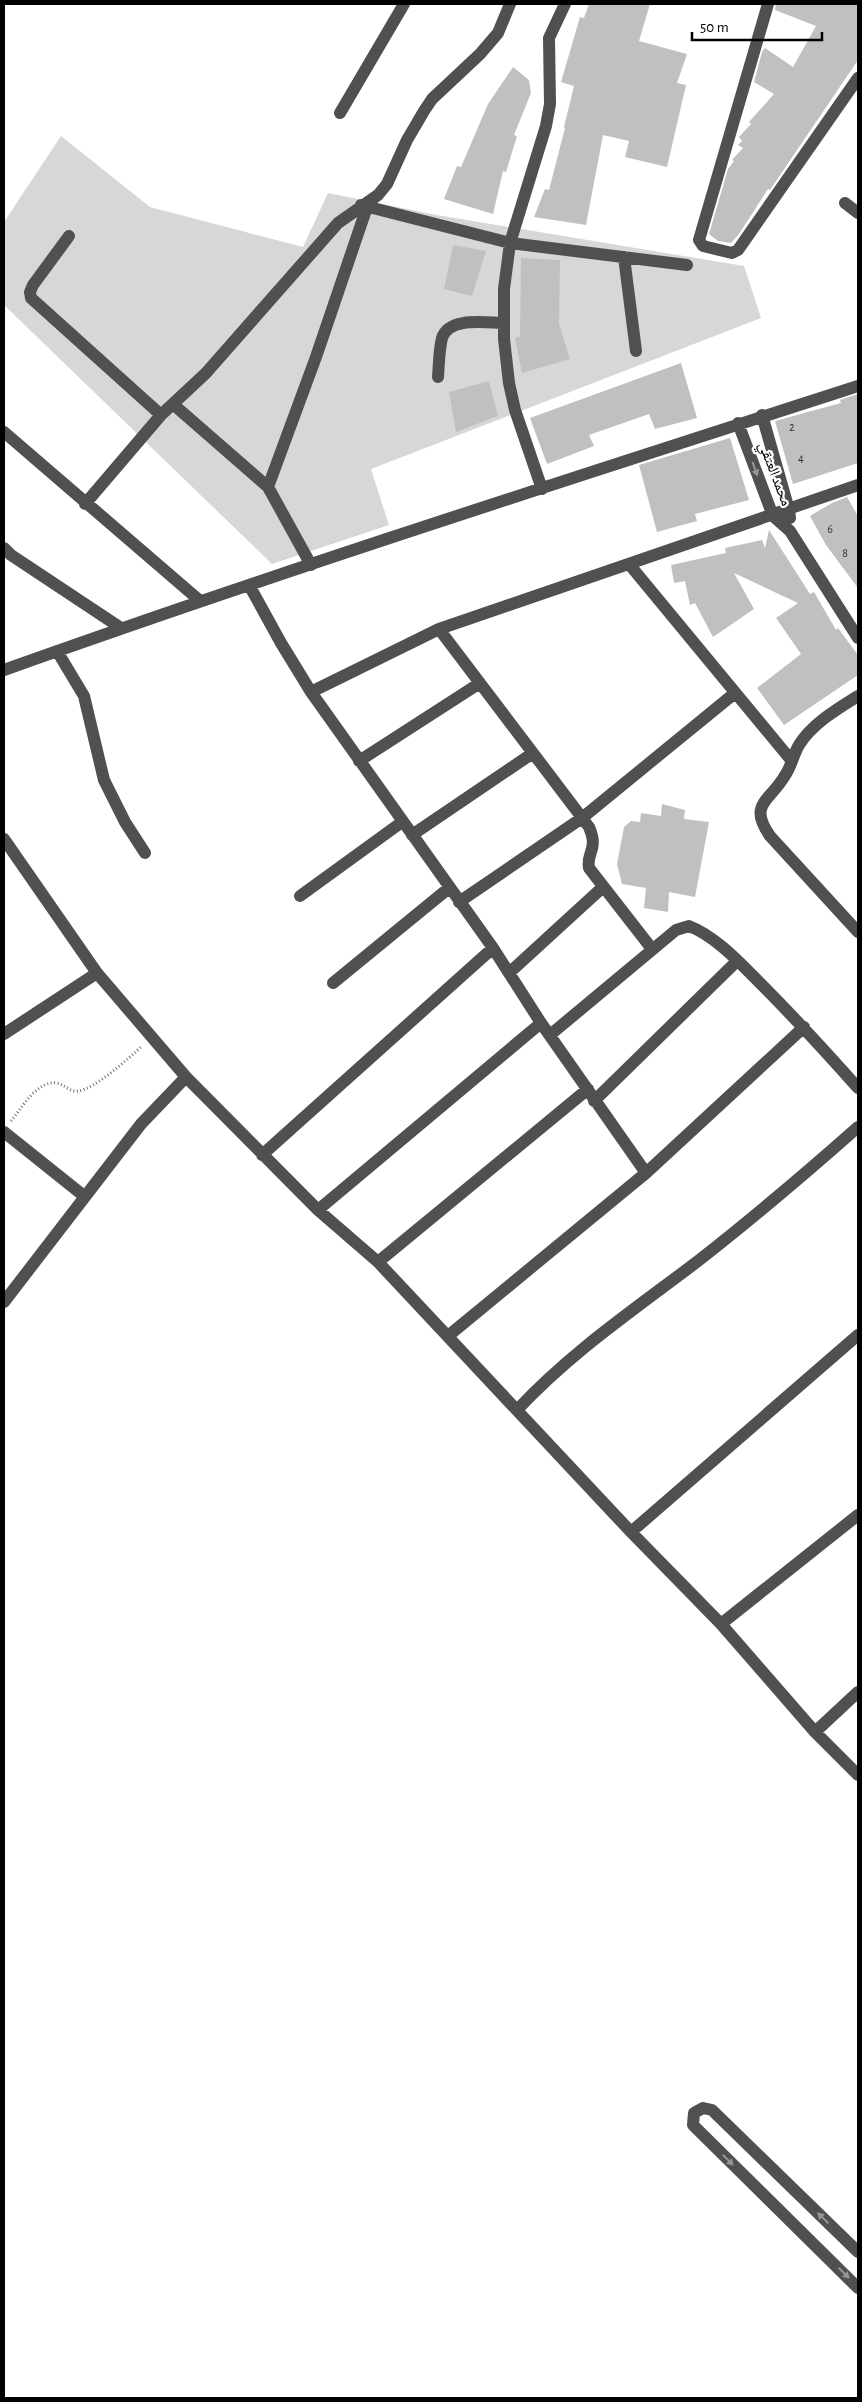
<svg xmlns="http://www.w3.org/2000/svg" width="862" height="2402" font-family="'Alegreya Sans','Noto Naskh Arabic',sans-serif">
	<rect width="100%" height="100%" fill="#fff"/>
	<path fill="#d7d7d7" d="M61,136L150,207L303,247L328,193L437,215L744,266L761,318L371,469L389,525L272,564L4,305V222Z"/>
	<path fill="#c0c0c0" d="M589,4H650L639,41L687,54L677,83L686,85L667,167L625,157L629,141L603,135L586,225L534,217L545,189L549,190L565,128L564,127L574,86L561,82L580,17L584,18Z
		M776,4H858V60L770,190L768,189L739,234L731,243L718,241L709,234L728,169L734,161L732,160L743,148L738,145L742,141L739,137L751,124L749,122L774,94L754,82L762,52L765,48L793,67L816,26L775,10Z
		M513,67L529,80L531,93L514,135L517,136L506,172L503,171L493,214L444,199L457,166L461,167L488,104Z
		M453,245L486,251L472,296L444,289Z
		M521,258L560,260L559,324L570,359L522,373L515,338L520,337Z
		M681,363L697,418L655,429L649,414L589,435L594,446L547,464L530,418Z
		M489,381L498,416L456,432L449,392Z
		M858,394V463L793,484L775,421L841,403L840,400Z
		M730,438L749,500L695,514L697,521L657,532L639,465Z
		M847,497L858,516V588L826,545L810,516L832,503Z
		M769,530L810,594L814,592L836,630L838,628L858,655V675L784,725L757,688L801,654L776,618L798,603L734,573L754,609L713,637L695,603L690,605L685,581L674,583L671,565L726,553L725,548L762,540L765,548Z
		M662,804L685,810L684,819L709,822L695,897L669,892L668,912L644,908L646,888L622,884L617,864L624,827L631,821L640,822L641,813L661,816Z"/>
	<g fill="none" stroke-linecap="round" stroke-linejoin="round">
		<path stroke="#727272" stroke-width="3" stroke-dasharray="1 2.5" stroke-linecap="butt" d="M11,1121C22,1108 37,1080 57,1083C65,1085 70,1092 78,1091C95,1089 129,1058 142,1046"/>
		<path stroke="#505050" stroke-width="12" d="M768,4L699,240L703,246L732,253L738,250L858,78
			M340,113L404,4
			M845,203L858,213
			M361,205L510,243L687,265
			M69,236L33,285L30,292L31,298L161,415L85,504
			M624,257L636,351
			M438,377C439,364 439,350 442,338C449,316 487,323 504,323
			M174,405L268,487L311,565
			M161,415L206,373L338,223L378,195L387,184L407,140L424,111L432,99L480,54L498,33L510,4
			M762,415L789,510L790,518
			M738,423L773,516L790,531L858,638
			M4,432L199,600
			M268,487L316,357L367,207
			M542,489L515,410L509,383L504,339V289L510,243L546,126L550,104L549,38L565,4
			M4,548L11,555L121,628
			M629,564L791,760
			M249,585L281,643L311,692L493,948L541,1023L646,1173
			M439,629L589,827C599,850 586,852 589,868L652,949
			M57,651L84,696L104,780L125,822L145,853
			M4,670C287,569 573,478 858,386
			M311,692L439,629L858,485
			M858,696C837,709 812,724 799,745C793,755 791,768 784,777C769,802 748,804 770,836L858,932
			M359,761L480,683
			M412,835L533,753
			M4,839L97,973L186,1077L318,1210L378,1262L631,1532L721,1624L815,1732L858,1775
			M300,896L402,822
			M459,902L582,818L735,693
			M509,973L603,887
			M333,983L449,888
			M4,1034L97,973
			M550,1035L676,930L689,926C715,936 739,962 758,981C793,1016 826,1052 858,1088
			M594,1101L737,961
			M4,1132L84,1196
			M262,1155L493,948
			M318,1210L541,1023
			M378,1262L588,1089
			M4,1302L141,1124L186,1077
			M448,1336L646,1173L804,1027
			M517,1410C571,1352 635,1309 698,1261C753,1218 806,1173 858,1127
			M631,1532L858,1335
			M721,1624L858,1515
			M815,1732L858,1692
			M858,2252L712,2110L703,2108L694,2113L693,2125L858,2288"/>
	</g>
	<defs><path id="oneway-solid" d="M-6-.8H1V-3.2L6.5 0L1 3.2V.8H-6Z" transform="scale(1.25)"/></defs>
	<g fill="#969696">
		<use href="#oneway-solid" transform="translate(755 469) rotate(70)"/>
		<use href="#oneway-solid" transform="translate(728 2160) rotate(45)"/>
		<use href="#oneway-solid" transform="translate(823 2218) rotate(-136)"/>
		<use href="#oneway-solid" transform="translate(844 2273) rotate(45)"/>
	</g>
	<g text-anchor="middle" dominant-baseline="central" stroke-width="4.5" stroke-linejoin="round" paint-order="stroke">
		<g font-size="12" fill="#303030">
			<text x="792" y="427">2</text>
			<text x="801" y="458">4</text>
			<text x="830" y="529">6</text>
			<text x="845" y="553">8</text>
		</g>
		<g font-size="15" fill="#000" stroke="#fff">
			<text transform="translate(775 474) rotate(69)">محمد العتقي</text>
		</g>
	</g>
	<rect width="862" height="2402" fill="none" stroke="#000000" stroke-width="10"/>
	<path d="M692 32v8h130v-8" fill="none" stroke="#000000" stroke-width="2.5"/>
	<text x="700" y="32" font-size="15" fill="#000000" stroke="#ffffff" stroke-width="4" paint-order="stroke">50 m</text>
</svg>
